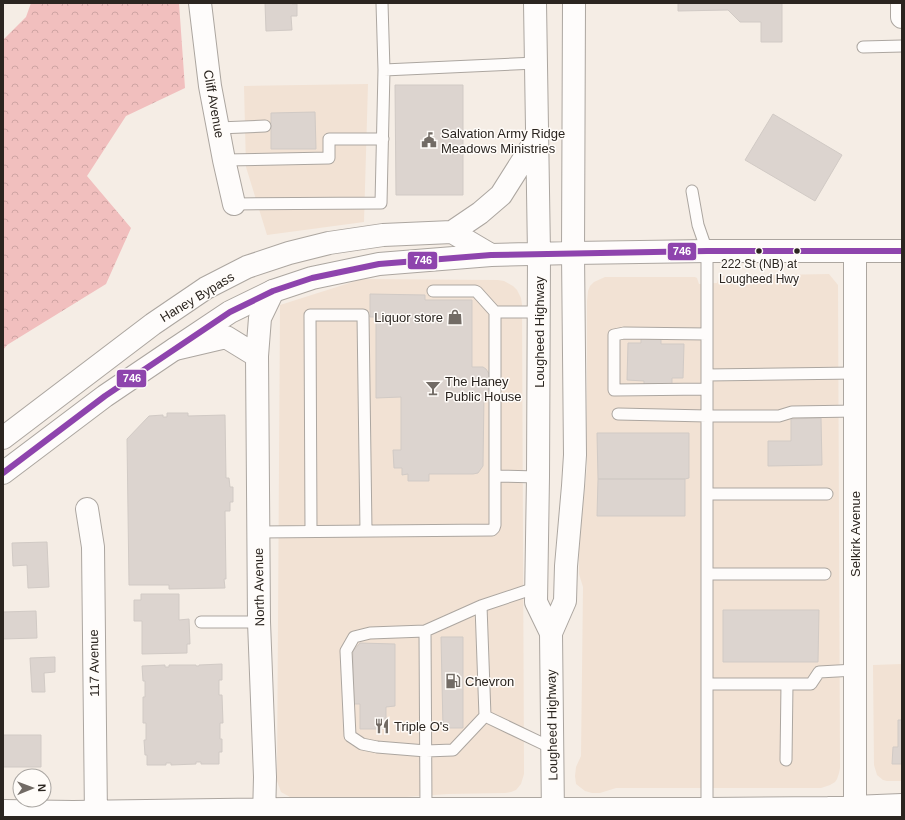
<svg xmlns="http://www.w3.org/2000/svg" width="905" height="820" font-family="Helvetica,sans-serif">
	<defs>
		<pattern id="forest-crowns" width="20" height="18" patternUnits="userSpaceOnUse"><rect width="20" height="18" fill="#f1bfbe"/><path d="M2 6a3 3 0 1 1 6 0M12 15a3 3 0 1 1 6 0" fill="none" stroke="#cfa4a3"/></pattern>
	</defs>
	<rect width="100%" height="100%" fill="#f5ede5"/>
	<path fill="#f2e2d4" d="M368,84L364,222L267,235L246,167L244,86Z
		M829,274L838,285L840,768L839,773L837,779L835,782L830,785L821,788H616L600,793H592L585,791L576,784L575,776L576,767L581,756L583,587L579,574V542L587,467V301L588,291L590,286L594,282L605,277H695L697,278L699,284L717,283L719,277L720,276Z
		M362,279L498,280L504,281L513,286L517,290L521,298L522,304L524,768V774L521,784L516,790L511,792L505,793L448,794L406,797L297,798L290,797L281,792L277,781L280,305Z
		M902,664V781H887L883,780L877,775L874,765L873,665Z"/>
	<path fill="url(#forest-crowns)" d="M31,3H179L185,88L126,116L87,176L131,228L106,284L7,345L3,350V40L26,17Z"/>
	<path fill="#dcd4cf" stroke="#d1cac5" d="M265,3H292V4H297V16H291L292,30L266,31Z
		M678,3H782V42H761V22H740L728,10L678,11Z
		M395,85H463V195H396Z
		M315,112L316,149H271V113Z
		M773,114L842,155L815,201L745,160Z
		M370,294L425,295V300H472V367H483L486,369L491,377L490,390L484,395L483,466L478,473L473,474H429V481H408V474L402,475V468H394L393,450H401V397L376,398V317H370Z
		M641,338L661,339V344H684L683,378H672V384H644V381L627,380L628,343H641Z
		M167,413H188V416L225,415L226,478H229L230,487H233V502H230V511H225L226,579H224L225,588L169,589V585H129L127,439L149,416L163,415V417H167Z
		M821,418L822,465L768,466V441H791V419Z
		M597,433H689V478L685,479H598Z
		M598,479H685V516H597Z
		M47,542L49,587L28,588L27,565L13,566L12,543Z
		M141,594H179V620L189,619L190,644H187V653L142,654V621H134V600H141Z
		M723,610H819L818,662H723Z
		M36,611L37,638L3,639V612Z
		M441,637H463V728H443Z
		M360,643L395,644V706L386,707V729H360V704H353V651Z
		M55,657V672L44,673L45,692H32L30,658Z
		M222,664V680H219V695H222L223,723H220V739H222V752H219V764H201V762H196V764L171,765V763H166V765H147V755H145L144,740H146V723H143V697H145V681H143L142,666L165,665V667H169V665H196V666H199V665Z
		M898,720H902V764H892L893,747H898Z
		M3,735H41V767H3Z"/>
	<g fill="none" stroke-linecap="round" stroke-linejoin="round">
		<g stroke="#aca6a0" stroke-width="13">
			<path id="lane" d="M382,3L384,70
				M863,47L902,46
				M218,128L265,126
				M224,160L329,158V139H383
				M692,191L698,225L707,251V812
				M234,204L381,203L384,70L536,63
				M433,291H475L477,292L495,312
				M707,375L855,373
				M707,389L614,390V335L624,333L707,334
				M618,414L707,416H779L792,412L856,411
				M538,477L495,476V312H540
				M707,494H827
				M311,531L310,315H363L366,531
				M259,532L492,530L494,528L495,525V476
				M707,574H825
				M481,606L485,716L552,748
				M201,622H259
				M425,631L370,633L354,637L346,651L350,736L362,744L377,747L426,751L453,750L485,716
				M707,684H811L819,672L855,670
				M786,760L787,684
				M426,809L425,631L481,606L535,588"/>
		</g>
		<g stroke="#aca6a0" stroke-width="24">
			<path id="street" d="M200,3L210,86L224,160L234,204
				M902,3V17
				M855,251V817
				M175,349L226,337L257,356
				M87,509L93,547L96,817
				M3,811L73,812L286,809H707L828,808L902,805
				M264,817L265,777L259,622L257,356L260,318L273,291"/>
		</g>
		<g stroke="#aca6a0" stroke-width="24">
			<path id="secondary" d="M573,253L707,251H902"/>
		</g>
		<g stroke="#aca6a0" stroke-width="24">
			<path id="primary" d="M539,254L538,477L536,602L551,633
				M553,817L551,633L565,601L566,566L573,486L575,455L573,253"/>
		</g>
		<g stroke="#aca6a0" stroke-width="24">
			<path id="highway" d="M535,3L539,254
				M452,232L480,213L501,195L537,138
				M3,438L153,324L206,288L247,267L289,253L329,243L383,235L452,232L491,255
				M3,473L105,396L173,350L230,312L273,291L312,278L379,264L491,255L573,253L574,3"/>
		</g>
		<use href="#lane" stroke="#fefcfb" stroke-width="11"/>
		<use href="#street" stroke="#fefcfb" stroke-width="22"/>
		<use href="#secondary" stroke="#fefcfb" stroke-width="22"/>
		<use href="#primary" stroke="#fefcfb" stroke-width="22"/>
		<use href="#highway" stroke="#fefcfb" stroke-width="22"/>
		<g stroke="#fffcf9" stroke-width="9">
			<path id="bus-1" d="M3,473L105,396L230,312L273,291L312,278L379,264L491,255L707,251H902"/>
		</g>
		<use href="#bus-1" stroke="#8e44ad" stroke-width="6"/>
	</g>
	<defs>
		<g id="civic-bare" transform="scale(1.2)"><path d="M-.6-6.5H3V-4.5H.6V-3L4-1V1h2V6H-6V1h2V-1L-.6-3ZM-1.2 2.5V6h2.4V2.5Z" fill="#726b65" stroke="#fffcf9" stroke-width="2.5" paint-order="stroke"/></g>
		<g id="shop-bare" transform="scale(1.2)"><path d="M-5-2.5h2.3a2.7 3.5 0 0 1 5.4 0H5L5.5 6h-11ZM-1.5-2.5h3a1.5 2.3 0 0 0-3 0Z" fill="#726b65" stroke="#fffcf9" stroke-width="2.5" paint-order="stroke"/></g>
		<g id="bar-bare" transform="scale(1.2)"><path d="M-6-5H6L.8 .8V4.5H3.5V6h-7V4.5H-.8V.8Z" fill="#726b65" stroke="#fffcf9" stroke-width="2.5" paint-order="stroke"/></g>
		<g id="fuel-bare" transform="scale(1.2)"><path d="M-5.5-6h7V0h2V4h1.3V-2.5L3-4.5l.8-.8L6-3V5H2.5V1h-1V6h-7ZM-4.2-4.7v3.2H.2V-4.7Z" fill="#726b65" stroke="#fffcf9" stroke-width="2.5" paint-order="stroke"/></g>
		<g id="restaurant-bare" transform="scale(1.2)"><path d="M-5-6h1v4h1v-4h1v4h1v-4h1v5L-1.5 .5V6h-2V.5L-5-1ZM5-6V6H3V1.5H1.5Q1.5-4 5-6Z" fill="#726b65" stroke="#fffcf9" stroke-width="2.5" paint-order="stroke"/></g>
	</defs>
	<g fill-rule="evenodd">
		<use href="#civic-bare" x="429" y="140"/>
		<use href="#shop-bare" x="455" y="317"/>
		<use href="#bar-bare" x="433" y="388"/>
		<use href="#fuel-bare" x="453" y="681"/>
		<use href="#restaurant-bare" x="382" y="726"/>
	</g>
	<g fill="#2b2520" stroke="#fffcf9" stroke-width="1.5">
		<circle cx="759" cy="251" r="3.5"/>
		<circle cx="797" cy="251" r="3.5"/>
	</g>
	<g text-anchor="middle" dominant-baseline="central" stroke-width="3" stroke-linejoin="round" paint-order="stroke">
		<g font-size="12" fill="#2b2520" stroke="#fffcf9">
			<text x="759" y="264">222 St (NB) at<tspan x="759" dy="15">Lougheed Hwy</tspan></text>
		</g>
		<g font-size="13" fill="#2b2520" stroke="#fffcf9">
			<text transform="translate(214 104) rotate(80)">Cliff Avenue</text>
			<text transform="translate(197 297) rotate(-31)">Haney Bypass</text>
			<text transform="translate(539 332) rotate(-90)">Lougheed Highway</text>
			<text transform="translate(855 534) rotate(-90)">Selkirk Avenue</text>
			<text transform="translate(259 587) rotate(-91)">North Avenue</text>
			<text transform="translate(94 663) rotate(-91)">117 Avenue</text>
			<text transform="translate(552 725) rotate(-91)">Lougheed Highway</text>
		</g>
		<g font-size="13" fill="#2b2520" stroke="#fffcf9" text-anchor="start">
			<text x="441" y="133">Salvation Army Ridge<tspan x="441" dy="15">Meadows Ministries</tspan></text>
			<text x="443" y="317" text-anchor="end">Liquor store</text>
			<text x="445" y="381">The Haney<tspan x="445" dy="15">Public House</tspan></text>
			<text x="465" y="681">Chevron</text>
			<text x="394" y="726">Triple O's</text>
		</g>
	</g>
	<g stroke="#fffcf9" stroke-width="1.5">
		<rect x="667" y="242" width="30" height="19" rx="4" fill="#8e44ad"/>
		<rect x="407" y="251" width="31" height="19" rx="4" fill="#8e44ad"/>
		<rect x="116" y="369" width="31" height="19" rx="4" fill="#8e44ad"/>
	</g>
	<g font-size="11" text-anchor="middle" font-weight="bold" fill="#fff">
		<text x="682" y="255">746</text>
		<text x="423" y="264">746</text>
		<text x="132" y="382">746</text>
	</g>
	<rect width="905" height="820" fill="none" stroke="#2b2520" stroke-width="8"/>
	<g transform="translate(32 788) rotate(89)"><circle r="19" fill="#fffcf9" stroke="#aaa6a2"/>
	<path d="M0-3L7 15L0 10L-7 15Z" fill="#726b65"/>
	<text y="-6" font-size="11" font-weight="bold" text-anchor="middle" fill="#2b2520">N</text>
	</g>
</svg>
